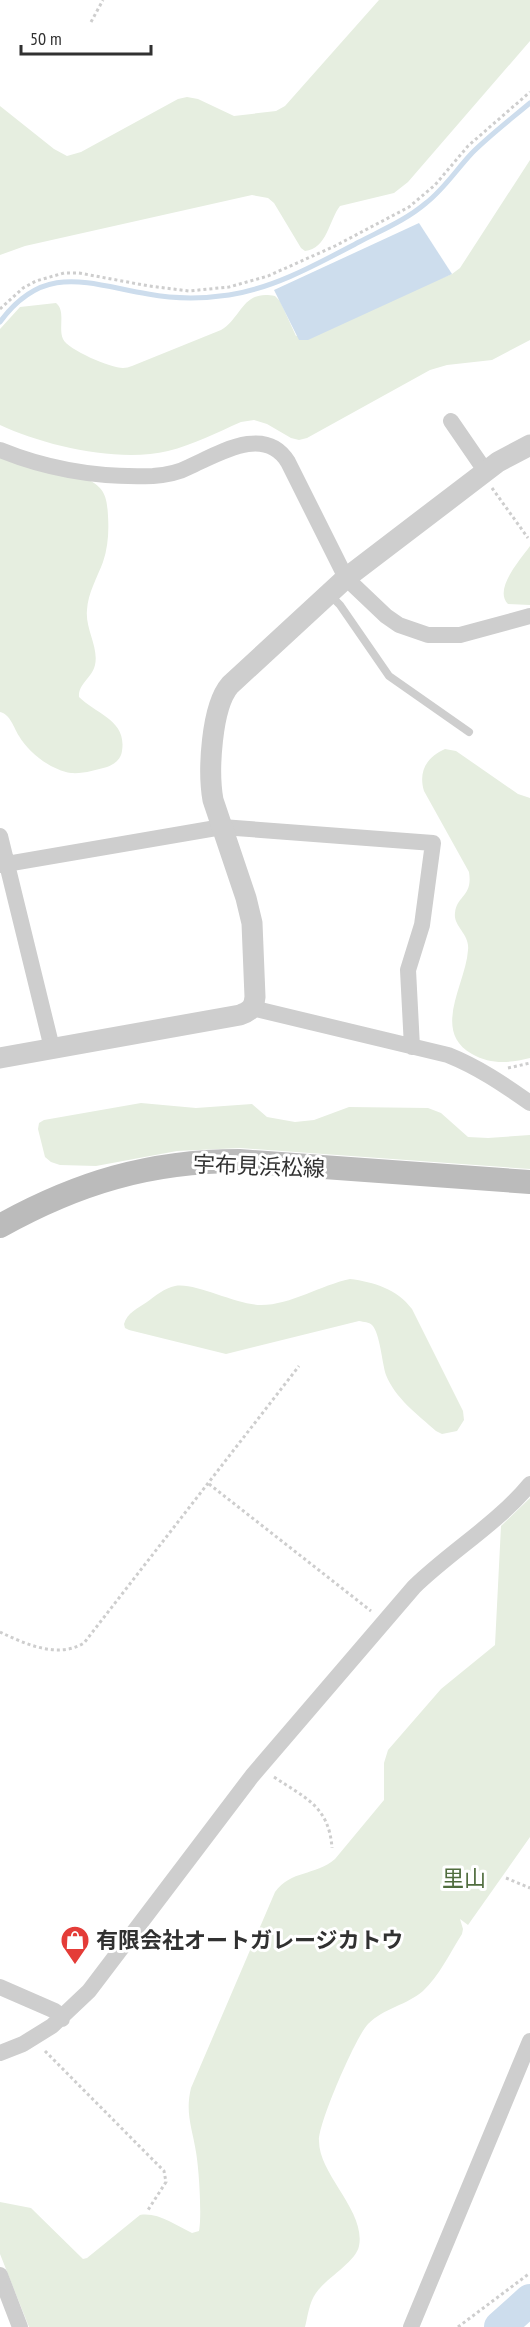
<svg xmlns="http://www.w3.org/2000/svg" width="530" height="2327" font-family="'PT Sans Narrow','Noto Sans JP',sans-serif">
	<rect width="100%" height="100%" fill="#fff"/>
	<path fill="#e6eee0" d="M379,0H530V41L408,182L394,193L340,206C329,220 327,249 305,251L301,248L274,203L268,198L252,195L25,246L0,255V106L54,149L67,156L81,152L178,99L187,97L198,99L234,116L276,111L285,106Z
		M530,160V340L492,360L447,365L430,370L307,438L299,440L291,438L267,424L254,420L241,422C218,432 193,445 168,451C119,463 45,446 0,425V329L20,307L56,303C66,311 58,328 63,339C68,350 111,368 123,368C126,368 129,367 132,366L221,330C242,318 242,289 275,296L280,301L296,336L452,274L460,268Z
		M0,457L87,479C105,488 107,497 108,516C109,532 108,547 103,562C97,578 88,593 87,610C85,629 99,647 95,665C92,678 78,684 79,697C96,714 127,720 122,751C121,759 115,764 107,767C96,770 83,774 71,773C51,770 29,753 19,736C14,728 10,714 0,712Z
		M530,546V605L508,604C493,589 521,559 530,546Z
		M445,749L456,751L518,794L530,798V1058C510,1063 491,1065 472,1054C431,1031 466,984 468,950C470,934 453,926 455,913C457,895 473,897 469,872L424,791C418,771 427,757 445,749Z
		M141,1103L196,1108L252,1104L267,1117L295,1122L314,1120L349,1107L428,1108L441,1113L468,1137L488,1138L530,1135V1169L240,1148L177,1151L96,1166L60,1165L51,1162L45,1157L38,1129L39,1123L44,1120Z
		M350,1279C374,1282 397,1289 412,1309L463,1411L464,1420L457,1431L442,1434L436,1431C418,1415 395,1398 386,1375C382,1363 380,1333 372,1325C369,1322 364,1322 359,1321L226,1354L129,1330L125,1328L124,1324C127,1313 138,1308 147,1302C155,1296 165,1288 175,1286C195,1282 236,1305 261,1305C291,1305 321,1285 350,1279Z
		M530,1498V1837L468,1925L460,1919L463,1929L462,1934C450,1953 439,1976 423,1991C407,2005 384,2008 368,2024C356,2036 318,2124 319,2141C319,2175 366,2211 359,2246C356,2262 326,2278 316,2293C309,2303 308,2315 305,2327H29L0,2254V2202L31,2208L83,2259L87,2258L140,2215C158,2212 175,2225 192,2233L199,2231C202,2216 199,2169 196,2152C192,2127 185,2113 191,2088L275,1892C291,1870 315,1876 335,1859L384,1800V1763L388,1750L441,1689L495,1645L501,1526Z"/>
	<path fill="#cddded" d="M419,223L452,274L308,340H299L274,290Z"/>
	<g fill="none" stroke-linecap="round" stroke-linejoin="round">
		<path stroke="#cddded" stroke-width="5" d="M0,322C44,262 88,284 148,294C175,299 202,299 229,295C275,288 319,263 359,242C382,230 406,220 426,203C444,189 456,170 472,153C490,135 511,119 530,103"/>
		<path stroke="#cddded" stroke-width="32" d="M500,2327L530,2300"/>
		<path stroke="#cecece" stroke-width="3" stroke-dasharray="3 3" stroke-linecap="butt" d="M91,22L103,0
			M0,309L23,288L36,281L64,273H79L149,286L189,291L229,287L268,276L335,246L409,207L435,185L468,146L530,92
			M492,488L528,538
			M508,1068L530,1063
			M209,1484L371,1611
			M0,1632C25,1644 58,1659 84,1643L299,1366
			M274,1777C305,1798 329,1806 332,1848
			M506,1878L530,1888
			M45,2051L164,2171L166,2182L148,2210
			M458,2327L530,2273"/>
		<path stroke="#cecece" stroke-width="8" d="M329,594L340,605L389,676L469,732"/>
		<path stroke="#cecece" stroke-width="16" d="M451,421L486,472
			M0,450C49,470 101,478 153,476C166,475 178,473 189,467C218,454 265,424 288,462L346,578L386,616L399,625L428,635H460L530,616
			M0,836L52,1048
			M0,865L222,827L433,843L422,925L408,970L412,1047
			M252,1008L448,1055C478,1067 503,1084 530,1103
			M0,1987L55,2011L62,2019
			M0,2053L23,2044L52,2026L89,1991L252,1776L414,1587C451,1551 497,1524 530,1484
			M0,2275L20,2327
			M411,2327L530,2041"/>
		<path stroke="#cecece" stroke-width="21" d="M0,1058L240,1015C251,1011 254,1007 255,997L252,923L246,898L213,800C208,772 211,707 230,685L346,578L498,462L530,445"/>
		<path stroke="#bbb" stroke-width="24" d="M0,1226C77,1183 150,1161 239,1161L530,1182"/>
	</g>
	<defs>
		<g id="shop-pin" transform="scale(1.5)"><path d="M0 17L-7.5 6A9.5 9.5 0 1 1 7.5 6Z" fill="#e43c38" stroke="#fff"/><path d="M-5-2.5h2.3a2.7 3.5 0 0 1 5.4 0H5L5.5 6h-11ZM-1.5-2.5h3a1.5 2.3 0 0 0-3 0Z" fill="#fff"/></g>
	</defs>
	<g fill-rule="evenodd">
		<use href="#shop-pin" x="75" y="1940"/>
	</g>
	<g text-anchor="middle" dominant-baseline="central" stroke-width="6" stroke-linejoin="round" paint-order="stroke">
		<g font-size="22" fill="#313131" stroke="#fff">
			<text transform="translate(259 1166) rotate(2)">宇布見浜松線</text>
		</g>
		<g font-size="22" fill="#506d3e" stroke="#fff">
			<text x="464" y="1878">里山</text>
		</g>
		<g font-size="22" font-weight="bold" fill="#313131" stroke="#fff" text-anchor="start">
			<text x="96" y="1940">有限会社オートガレージカトウ</text>
		</g>
	</g>
	<path d="M21 45v9h130v-9" fill="none" stroke="#313131" stroke-width="3"/>
	<text x="30" y="45" font-size="18" fill="#313131" stroke="#ffffff" stroke-width="4.5" paint-order="stroke">50 m</text>
</svg>
